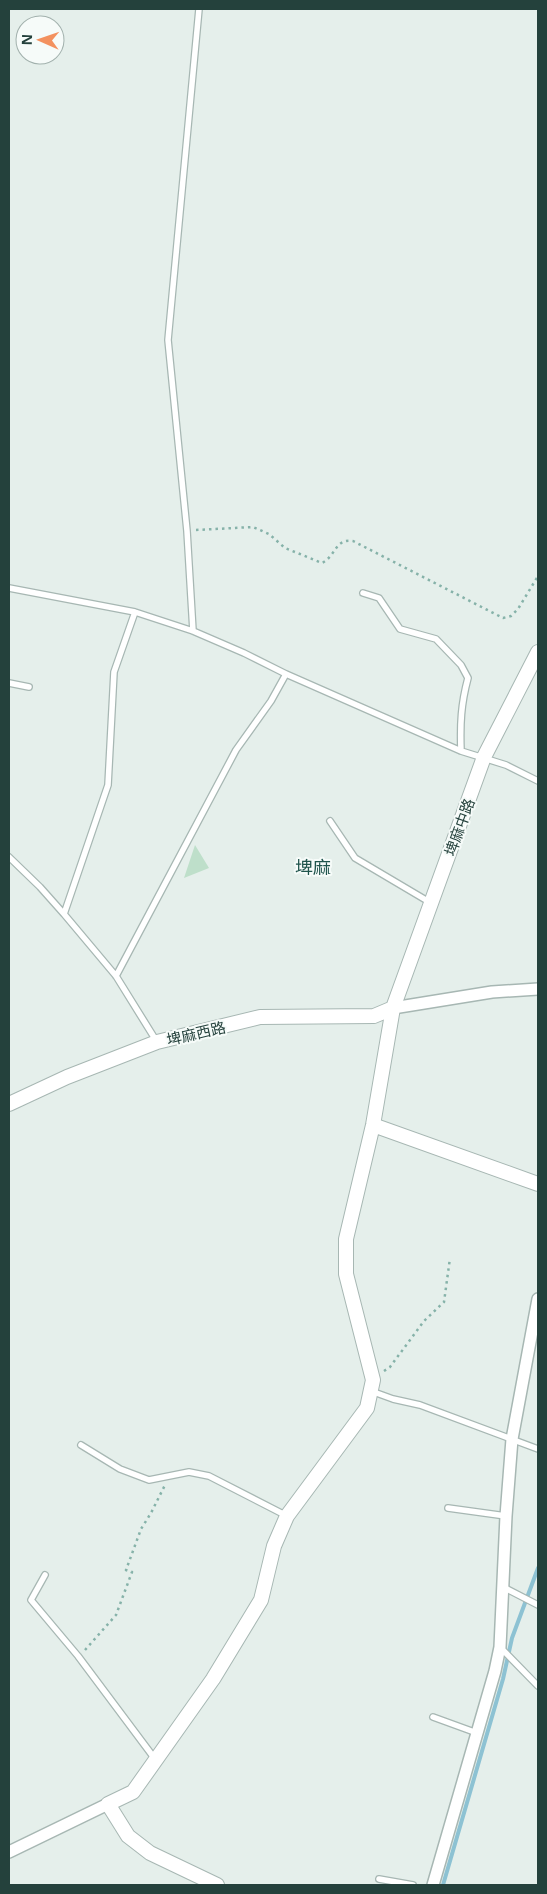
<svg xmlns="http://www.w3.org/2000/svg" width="547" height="1894" font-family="'Noto Sans','Noto Sans TC',sans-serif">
	<rect width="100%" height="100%" fill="#e5efeb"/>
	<path fill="#bedfca" d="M195,845L209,868L184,878Z"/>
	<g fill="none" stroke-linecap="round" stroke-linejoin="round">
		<path stroke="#8dc2d3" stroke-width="4" d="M443,1885L503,1679L512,1638L538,1568"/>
		<g stroke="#a7b7b3" stroke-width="8">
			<path id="service" d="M9,588L135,612L193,631L244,653L286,674L461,751L506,765L538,781
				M363,593L379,598L400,629L436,639L461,665L468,678C461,704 460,724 461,751
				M135,612L114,672L108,785L64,914L116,976L157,1042
				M193,631L187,531L168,340L199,9
				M9,683L29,687
				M330,821L355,858L431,903
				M9,857L40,887L64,914
				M116,976L236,750L271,701L286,674
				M371,1391L393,1399L420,1405L538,1449
				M81,1445L120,1469L149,1480L189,1472L209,1476L287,1516
				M448,1508L506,1516
				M45,1575L31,1600L78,1656L155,1759
				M503,1587L538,1605
				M500,1647L538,1686
				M433,1717L477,1733
				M379,1879L413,1885"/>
		</g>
		<g stroke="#a7b7b3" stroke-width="14">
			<path id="minor" d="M393,1008L492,992L538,989
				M9,1852L108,1804
				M433,1885L495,1671L500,1647L506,1516L512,1439L538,1299"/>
		</g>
		<g stroke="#a7b7b3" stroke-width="16">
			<path id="tertiary" d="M9,1104L67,1077L157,1042L260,1017L374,1016L393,1008
				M373,1125L538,1184
				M217,1885L150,1853L128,1836L108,1804L133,1792L213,1679L261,1600L274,1546L287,1516L367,1408L373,1380L346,1274V1239L373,1125L393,1008L484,757L538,652"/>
		</g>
		<path stroke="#86b2a9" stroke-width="2.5" stroke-dasharray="2.5 4" stroke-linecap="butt" d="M196,530L253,527L269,534L285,548L322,563C336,556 335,538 353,541L503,618L511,616L518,609L538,576
			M384,1371L390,1367L424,1321L444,1302L450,1258
			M85,1650L116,1615L132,1572L126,1570L141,1529L151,1513L165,1485"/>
		<use href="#service" stroke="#fff" stroke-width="5.5"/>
		<use href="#minor" stroke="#fff" stroke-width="11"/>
		<use href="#tertiary" stroke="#fff" stroke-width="14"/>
	</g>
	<g text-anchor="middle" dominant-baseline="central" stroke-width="4" stroke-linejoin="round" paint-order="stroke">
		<g font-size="15" fill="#24413c" stroke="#f6fbf9">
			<text transform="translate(459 827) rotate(-70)">埤麻中路</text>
			<text transform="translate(196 1033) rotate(-13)">埤麻西路</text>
		</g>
		<g font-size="18" fill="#1f544c" stroke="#f6fbf9">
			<text x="313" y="867">埤麻</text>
		</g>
	</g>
	<rect width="547" height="1894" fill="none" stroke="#24413c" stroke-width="20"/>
	<g transform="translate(40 40) rotate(272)"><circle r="24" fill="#f6fbf9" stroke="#a2b1ad"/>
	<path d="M0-4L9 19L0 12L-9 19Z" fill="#f3915f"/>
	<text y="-8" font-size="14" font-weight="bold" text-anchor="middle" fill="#24413c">N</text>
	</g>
</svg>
